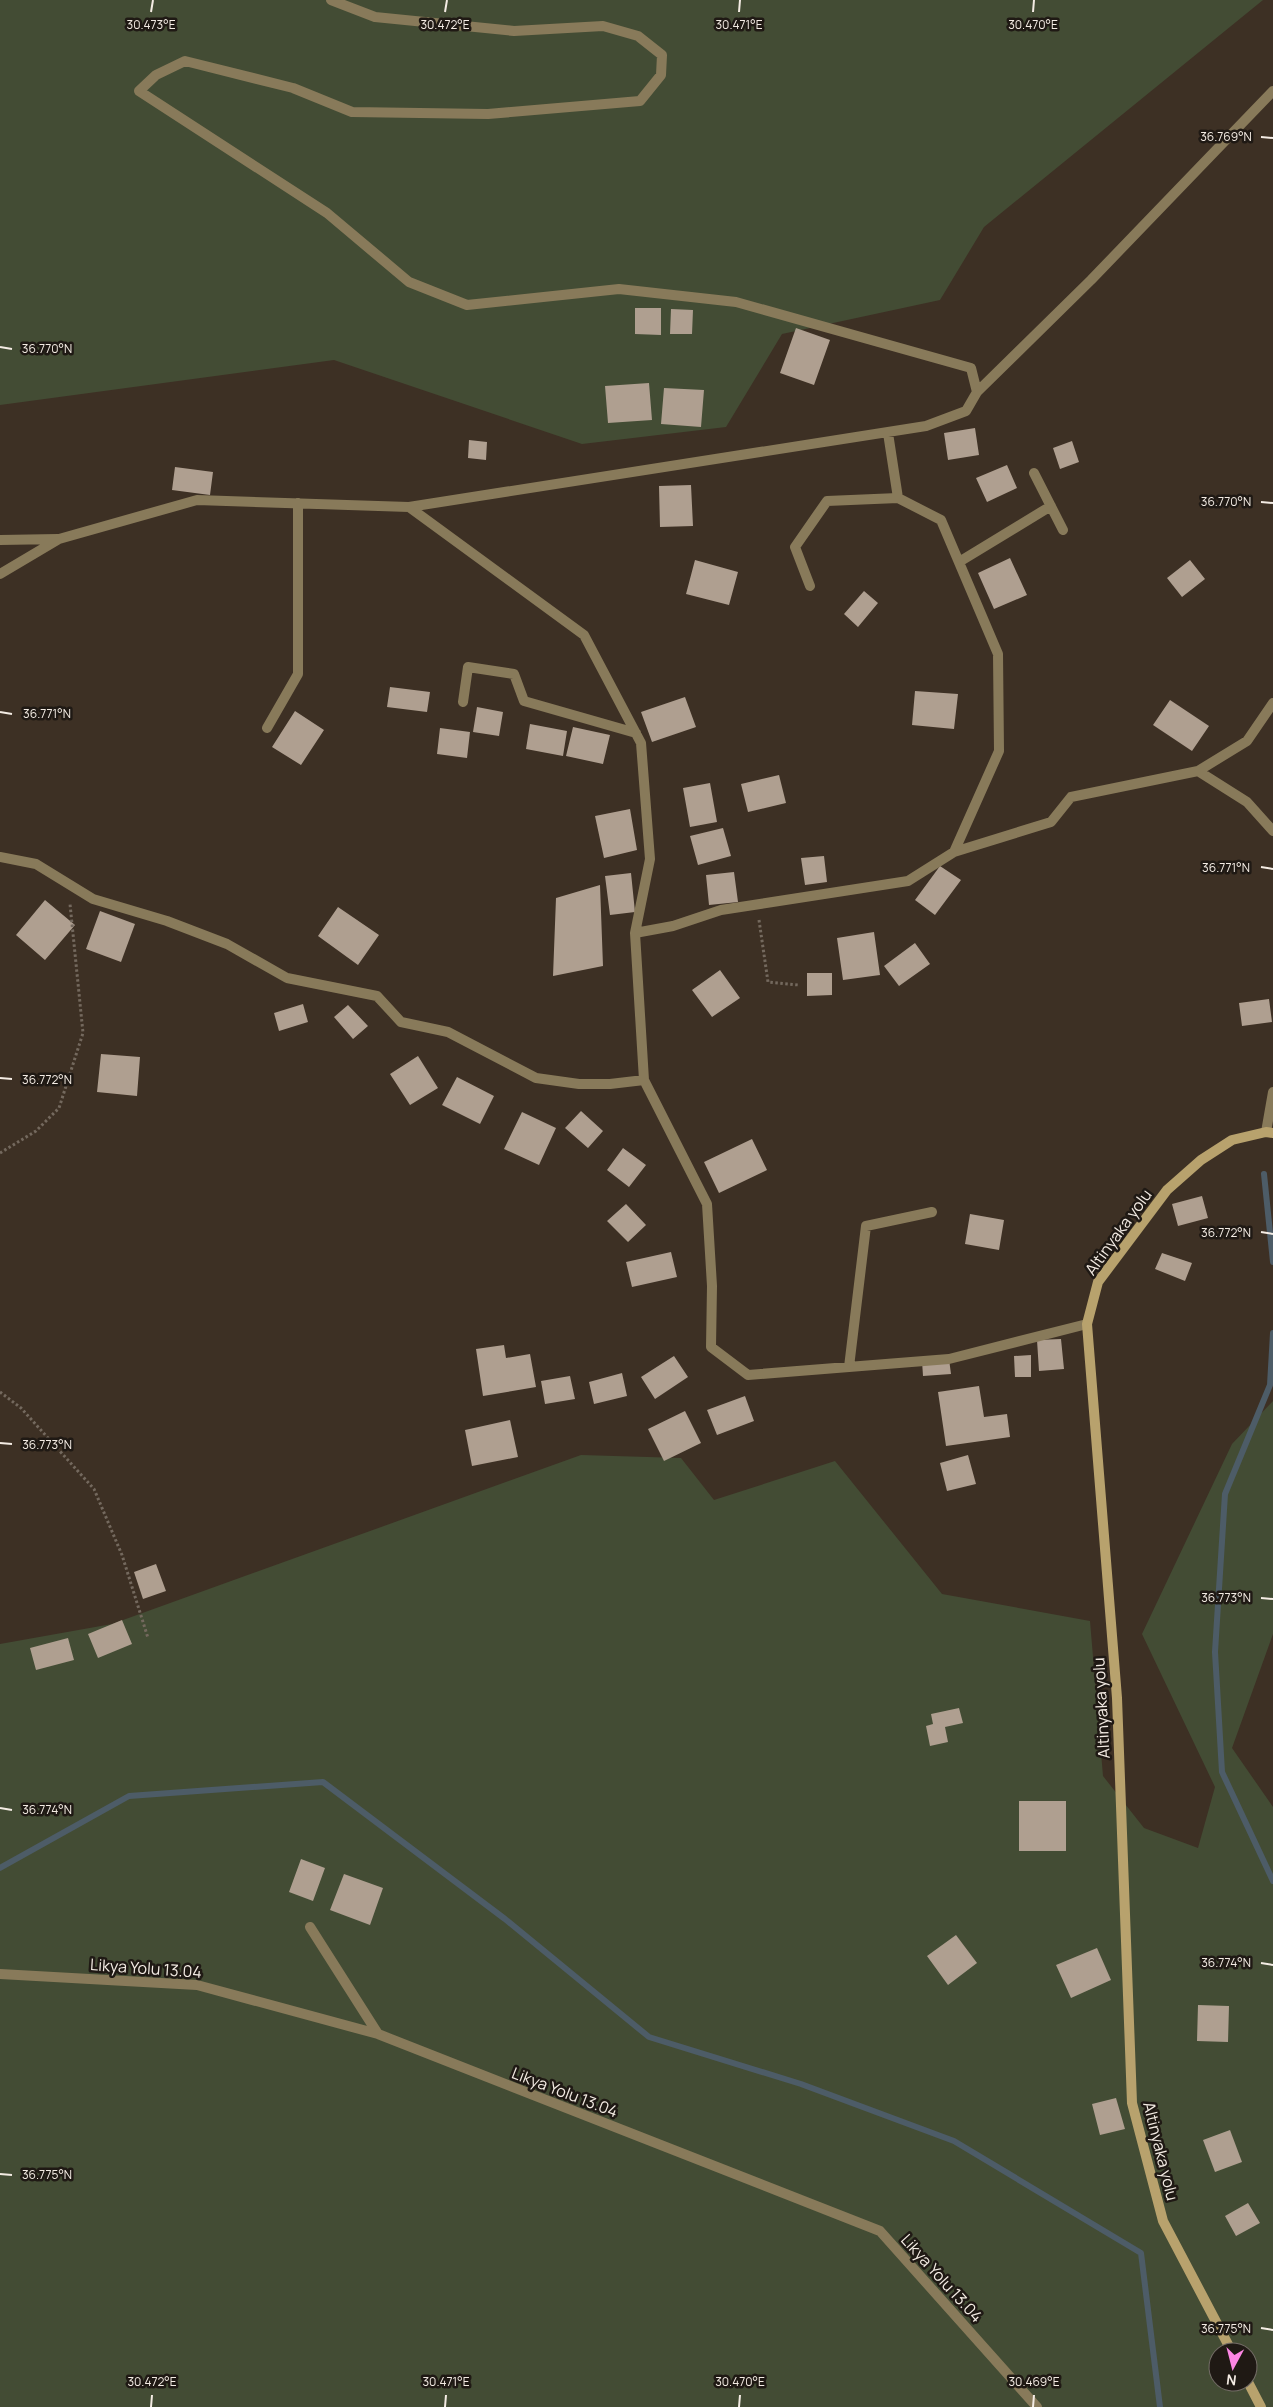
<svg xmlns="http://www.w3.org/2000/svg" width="1273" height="2407" font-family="Manrope,sans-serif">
	<rect width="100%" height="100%" fill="#3d3024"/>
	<path fill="#434c34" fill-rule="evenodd" d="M0,0H1263L984,227L940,300L782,334L726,427L582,444L334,360L0,405Z
		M1273,1401V1634L1232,1748L1273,1807V2407H0V1644L112,1624L581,1455L681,1458L714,1500L835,1461L942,1594L1090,1621L1103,1776L1144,1828L1198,1848L1215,1787L1142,1634L1232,1444ZM1218,2352H1248V2382H1218Z"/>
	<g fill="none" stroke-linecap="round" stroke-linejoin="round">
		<path stroke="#4d5c67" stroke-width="6" d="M1264,1174L1273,1262
			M1273,1333L1270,1385L1225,1494L1215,1652L1222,1772L1273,1881
			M0,1868L129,1796L323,1782L505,1919L649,2037L801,2084L954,2141L1141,2253L1160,2407"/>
	</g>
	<path fill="#af9f90" d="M635,308H661V335L635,334Z
		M671,309L693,310L692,334H670Z
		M796,328L830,340L814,385L780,373Z
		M649,383L652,420L608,423L605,386Z
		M664,388L704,390L701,427L661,424Z
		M975,428L979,455L948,460L944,433Z
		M469,440L487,442L486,460L468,458Z
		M1072,441L1079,462L1060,469L1053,448Z
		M1007,465L1017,488L987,502L976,478Z
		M175,467L213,472L210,495L172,490Z
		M691,485L693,526L660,527L659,486Z
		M1010,558L1027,595L994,609L978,573Z
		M695,560L738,572L729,605L686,594Z
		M1190,560L1205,579L1182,597L1167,578Z
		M864,591L878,603L858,627L844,614Z
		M390,687L430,692L427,712L387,707Z
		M915,691L958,694L954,729L912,725Z
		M685,697L696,727L652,742L641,712Z
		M1170,700L1209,726L1192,751L1153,725Z
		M477,707L503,712L499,736L473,732Z
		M295,711L324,730L301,765L272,747Z
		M530,724L567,731L563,756L526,749Z
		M573,727L610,735L603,764L566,756Z
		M440,728L470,732L467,758L437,754Z
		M779,775L786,803L748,812L741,784Z
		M710,783L717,822L690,827L683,788Z
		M630,809L637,850L604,858L595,816Z
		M723,828L731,856L698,865L690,836Z
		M824,856L827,882L805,885L801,858Z
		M940,866L961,880L935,915L915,900Z
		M734,872L738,902L709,905L706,875Z
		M631,873L635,912L610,915L605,876Z
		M600,885L603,966L553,976L556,898Z
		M45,900L75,925L45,960L16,935Z
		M338,907L379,935L358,965L318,936Z
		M100,911L135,924L121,962L86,949Z
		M874,932L880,975L843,980L837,938Z
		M915,943L930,964L899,986L884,966Z
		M720,970L740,998L712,1017L692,990Z
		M807,973H832V995L807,996Z
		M1269,999L1272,1022L1242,1026L1239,1003Z
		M303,1004L308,1022L279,1031L274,1013Z
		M348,1005L368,1026L353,1039L334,1017Z
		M101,1054L140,1057L137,1096L97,1092Z
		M418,1056L438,1088L410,1105L390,1074Z
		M457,1077L494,1096L480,1124L442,1105Z
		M581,1111L603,1131L588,1148L565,1128Z
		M522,1112L556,1128L539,1165L504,1149Z
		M752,1139L767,1170L719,1193L704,1162Z
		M623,1148L646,1165L629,1187L607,1170Z
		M1202,1196L1208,1218L1178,1226L1172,1204Z
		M626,1204L646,1225L628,1242L607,1221Z
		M970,1214L1004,1220L999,1250L965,1244Z
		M671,1252L677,1277L632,1287L626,1262Z
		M1162,1253L1192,1263L1185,1281L1155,1269Z
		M1061,1339L1064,1369L1039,1371L1037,1340Z
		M504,1345L506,1358L530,1354L536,1387L483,1396L476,1349Z
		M1031,1355V1377H1015L1014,1356Z
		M674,1356L688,1377L655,1399L641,1377Z
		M949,1359L951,1374L923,1376L922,1361Z
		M622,1373L627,1396L594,1404L589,1382Z
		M570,1376L575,1399L545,1404L541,1381Z
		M979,1386L984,1417L1007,1414L1010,1437L946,1446L938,1392Z
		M745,1396L754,1421L717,1435L707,1410Z
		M685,1411L701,1443L664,1461L648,1429Z
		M510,1420L518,1457L472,1466L465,1430Z
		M968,1455L976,1484L947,1491L940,1463Z
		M156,1564L166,1591L143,1599L134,1572Z
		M122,1620L132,1644L98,1658L88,1634Z
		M68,1638L74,1660L36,1670L30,1648Z
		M959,1708L963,1723L945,1727L948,1742L930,1746L926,1726L933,1724L931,1714Z
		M1019,1801H1066V1851H1019Z
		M301,1859L325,1868L313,1901L289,1892Z
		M344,1874L383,1888L370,1925L330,1910Z
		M956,1935L977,1963L948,1985L927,1956Z
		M1097,1948L1111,1980L1071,1998L1056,1965Z
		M1198,2005L1229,2006L1228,2042L1197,2041Z
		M1116,2098L1125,2129L1100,2135L1092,2104Z
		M1230,2130L1242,2162L1215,2172L1203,2140Z
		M1248,2203L1260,2223L1236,2236L1225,2216Z"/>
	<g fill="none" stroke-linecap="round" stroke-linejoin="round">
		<path stroke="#74695e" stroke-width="3" stroke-dasharray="2.5 2.5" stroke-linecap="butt" d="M759,920L768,982L799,985
			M0,1153L36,1131L59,1108L83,1033L70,904
			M0,1392L21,1408L94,1489L122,1555L148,1638"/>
		<path stroke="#887a5a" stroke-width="10" d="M331,0L375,17L514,31L603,26L638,36L662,55L661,75L640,101L488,114L352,112L293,88L185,61L156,75L139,91L327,213L409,282L467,305L619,289L736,302L971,368L977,392L966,411L926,426L409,507L584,635L641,743L650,859L635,933L644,1080L707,1204L712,1286L711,1347L748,1375L949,1359L1087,1324
			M977,392L1091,280L1273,91
			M888,433L898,498L941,520L998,654L999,751L954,852
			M1034,473L1063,530
			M0,540L58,539
			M959,562L1051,506
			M0,574L59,539L197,500L409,507
			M810,586L795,547L827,501L898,498
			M463,702L468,667L514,674L524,701L636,733
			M267,728L298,674V503
			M1198,771L1247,802L1273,831
			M0,857L36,864L93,899L167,921L227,944L287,978L377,996L401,1022L448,1032L536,1078L579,1084H610L644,1080
			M635,933L673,926L721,910L908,881L954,852L1051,822L1071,797L1198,771L1247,741L1273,703
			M1266,1132L1273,1092
			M849,1367L866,1226L932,1212
			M310,1927L378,2034
			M0,1974L197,1985L378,2034L880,2231L1037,2407"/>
		<path stroke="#b8a26d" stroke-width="10" d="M1232,2352L1163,2221L1132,2103L1117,1698L1087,1324L1098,1282L1167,1190L1201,1160L1232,1140L1266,1132L1273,1133
			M1248,2382L1261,2407"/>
	</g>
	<path fill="none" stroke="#f4ece4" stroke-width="2" d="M151,12L153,0M445,12L447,0M739,12L740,0M1033,12L1034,0M1261,137L1273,138M0,347L12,349M1261,502L1273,503M0,712L12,714M1261,867L1273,869M0,1078L12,1079M1261,1232L1273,1234M0,1443L12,1444M1261,1598L1273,1599M0,1808L12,1810M1261,1963L1273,1965M0,2174L12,2175M1261,2328L1273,2330M151,2407L152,2395M445,2407L446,2395M739,2407L740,2395M1033,2407L1034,2395"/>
	<g text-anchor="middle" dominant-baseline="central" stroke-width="5" stroke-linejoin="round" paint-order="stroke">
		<g font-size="16" fill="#f4ece4" stroke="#1f1914">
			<text transform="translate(1118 1232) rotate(-54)">Altinyaka yolu</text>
			<text transform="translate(1101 1708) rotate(-93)">Altinyaka yolu</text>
			<text transform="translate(146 1968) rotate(4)">Likya Yolu 13.04</text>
			<text transform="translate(565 2092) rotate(21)">Likya Yolu 13.04</text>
			<text transform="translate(1161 2151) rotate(76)">Altinyaka yolu</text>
			<text transform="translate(942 2278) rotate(48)">Likya Yolu 13.04</text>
		</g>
	</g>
	<g font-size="12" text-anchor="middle" fill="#f4ece4" stroke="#1f1914" stroke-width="5" stroke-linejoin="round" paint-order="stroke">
		<text x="151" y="29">30.473°E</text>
		<text x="445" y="29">30.472°E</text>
		<text x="739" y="29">30.471°E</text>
		<text x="1033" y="29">30.470°E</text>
		<text x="1226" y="141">36.769°N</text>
		<text x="47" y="353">36.770°N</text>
		<text x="1226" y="506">36.770°N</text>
		<text x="47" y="718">36.771°N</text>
		<text x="1226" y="872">36.771°N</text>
		<text x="47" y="1084">36.772°N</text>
		<text x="1226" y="1237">36.772°N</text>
		<text x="47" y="1449">36.773°N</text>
		<text x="1226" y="1602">36.773°N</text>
		<text x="47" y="1814">36.774°N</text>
		<text x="1226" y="1967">36.774°N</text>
		<text x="47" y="2179">36.775°N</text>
		<text x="1226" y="2333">36.775°N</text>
		<text x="152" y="2386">30.472°E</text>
		<text x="446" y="2386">30.471°E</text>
		<text x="740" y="2386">30.470°E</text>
		<text x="1034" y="2386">30.469°E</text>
	</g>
	<g transform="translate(1233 2367) rotate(187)"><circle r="24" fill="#1f1914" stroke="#746d67"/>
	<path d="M0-4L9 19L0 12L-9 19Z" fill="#fc86e4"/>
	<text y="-8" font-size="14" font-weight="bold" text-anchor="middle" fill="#f4ece4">N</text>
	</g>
</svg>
